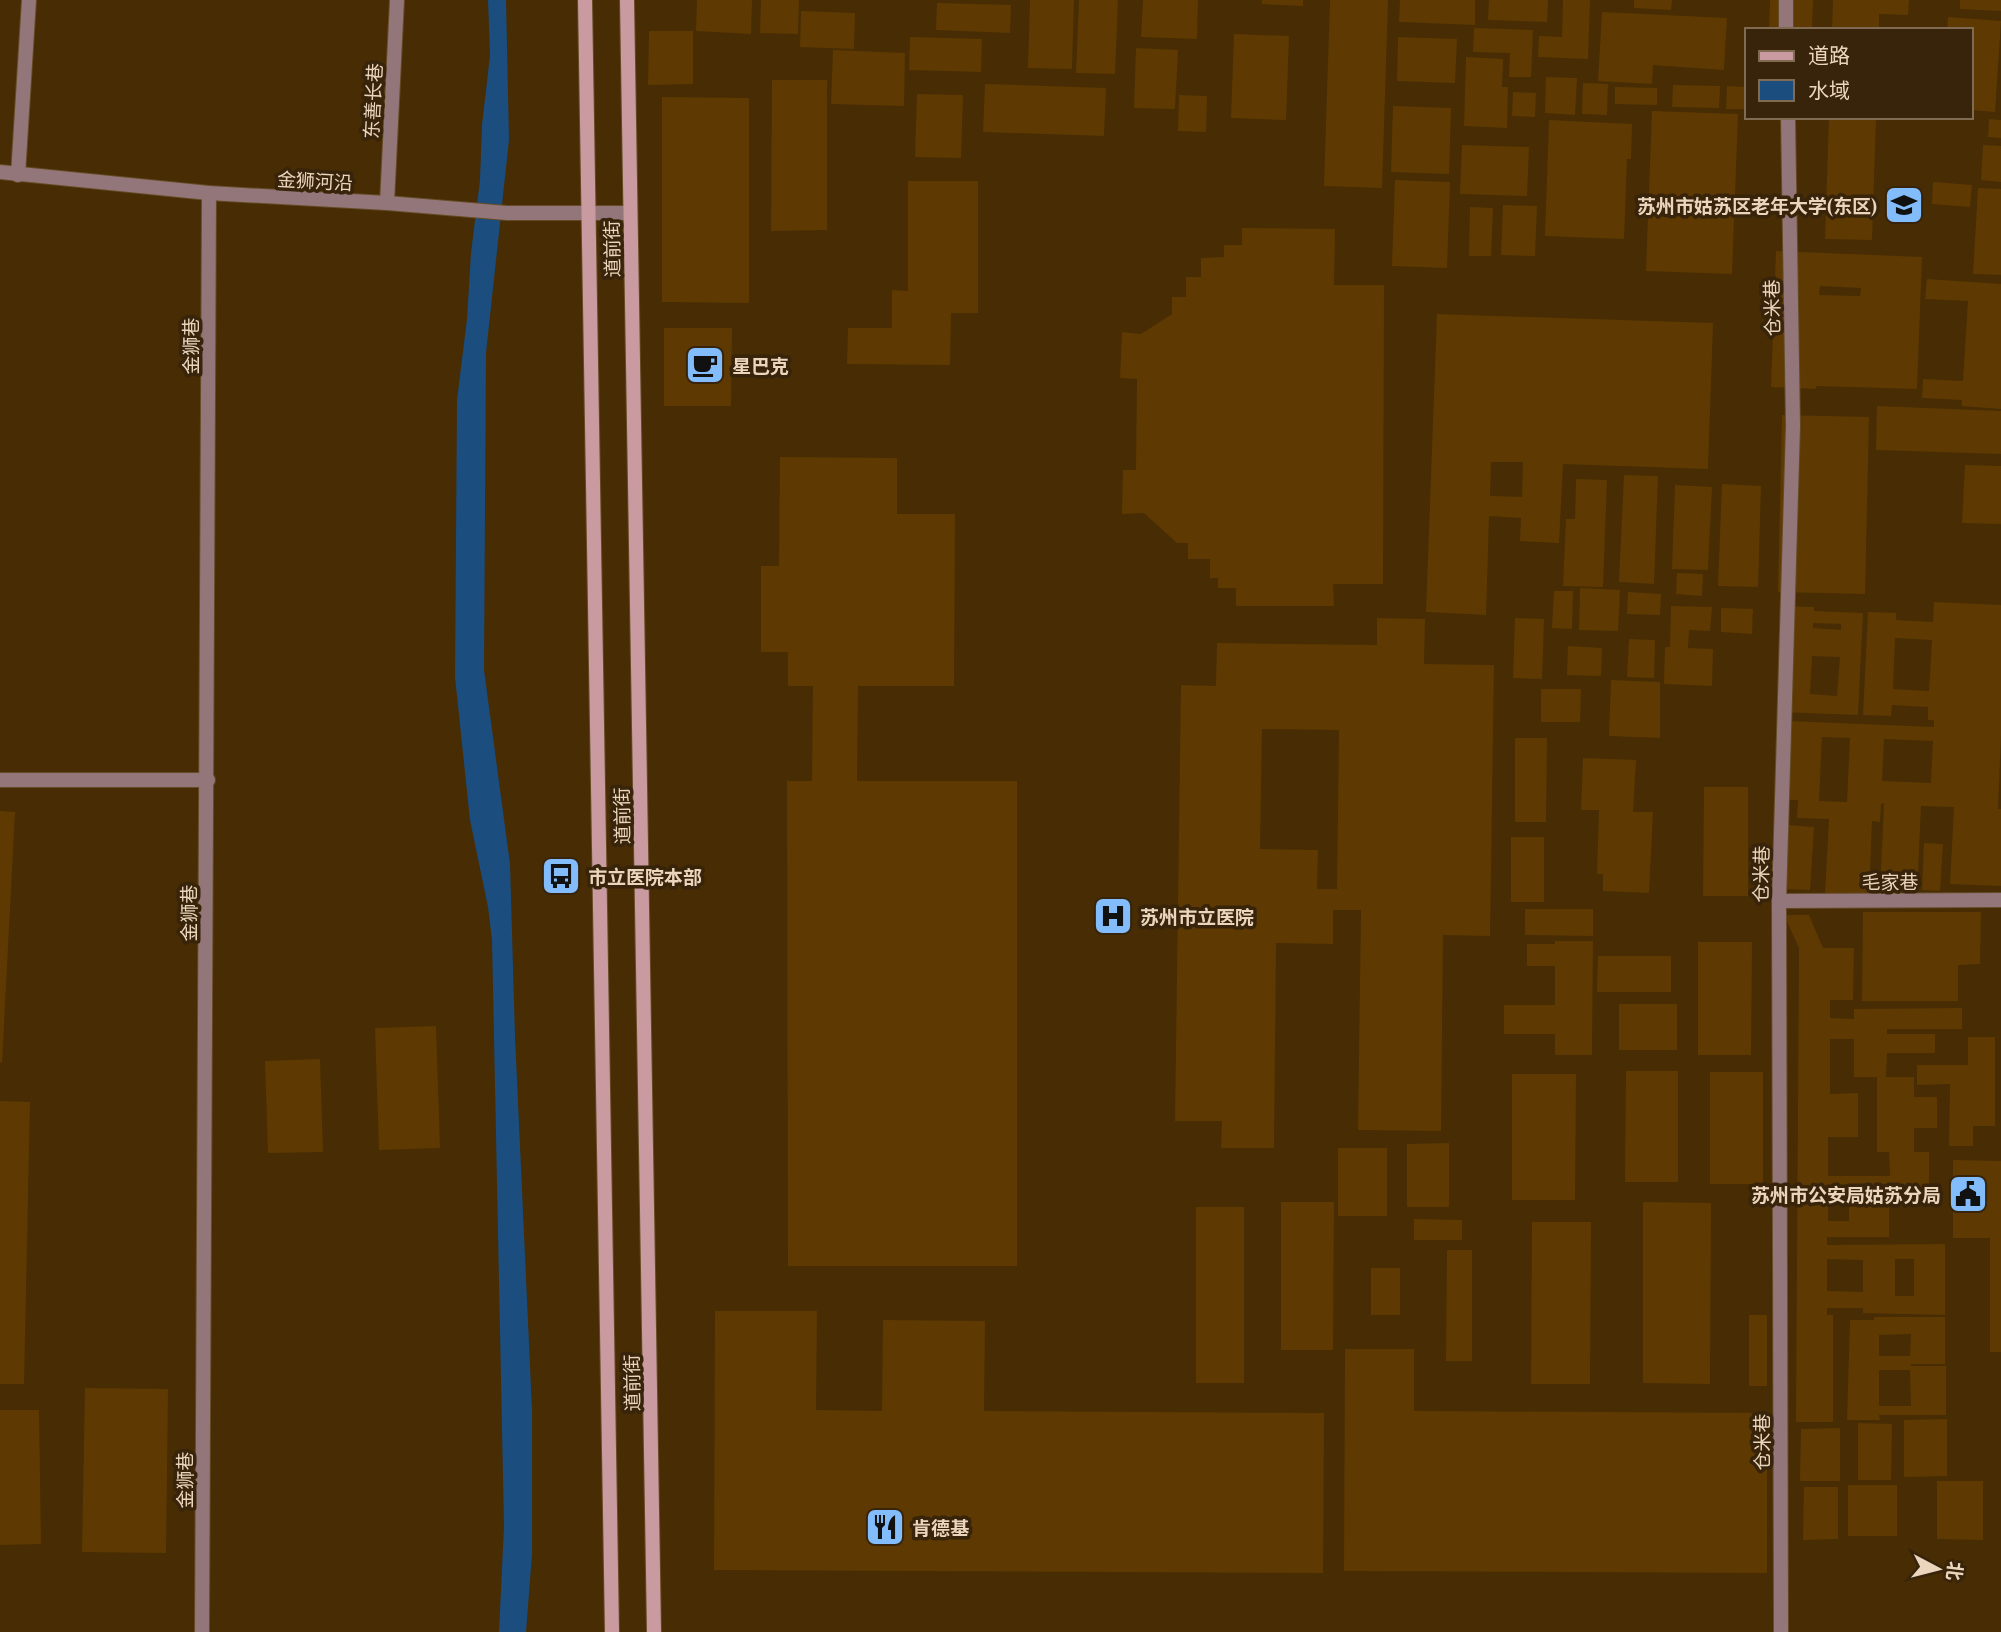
<svg xmlns="http://www.w3.org/2000/svg" width="2001" height="1632" font-family="'Playfair Display','Noto Sans SC',serif">
	<rect width="100%" height="100%" fill="#472c04"/>
	<path fill="#1b4d7e" d="M488,0H506L509,140L486,353L484,670L510,864L515,1036L532,1410V1554L526,1632H499L504,1526L492,940L488,907L470,820L455,677L457,400L467,319L471,253L480,180L482,125L490,55Z"/>
	<path fill="#5e3a02" fill-rule="evenodd" d="M697,0H752L751,34L696,31Z
		M761,0H799L798,34L760,33Z
		M1030,0H1074L1072,69L1028,68Z
		M1079,0H1118L1115,74L1076,73Z
		M1143,0H1198L1197,39L1141,37Z
		M1262,0H1303V6L1262,4Z
		M1330,0H1388L1382,188L1324,186Z
		M1400,0H1475V25L1399,22Z
		M1489,0H1548L1547,22L1488,20Z
		M1563,0H1590L1588,59L1538,57L1539,36L1562,37Z
		M1634,0H1672L1671,10L1634,8Z
		M1770,0H1813L1812,30H1769Z
		M1833,0H1909L1908,15L1879,14V30H1832Z
		M1960,0H2001V11L1960,9Z
		M937,3L1011,5L1010,33L936,30Z
		M801,11L855,13L854,49L800,47Z
		M1602,12L1727,18L1724,70L1653,65L1652,84L1598,81Z
		M1948,17L2001,21L1995,112L1971,110V30H1947Z
		M1474,28L1533,30L1531,77H1509L1510,53L1473,52Z
		M649,31H693V84L648,85Z
		M1234,34L1289,36L1286,120L1231,118Z
		M910,37L982,39L981,72L909,70Z
		M1398,37L1457,39L1455,83L1397,81Z
		M1136,48L1178,50L1175,109L1134,108Z
		M833,50L905,53L904,106L831,104Z
		M1466,57L1503,59L1502,87H1508L1507,128L1464,126Z
		M1546,77L1577,78L1575,115L1545,113Z
		M772,80H827V230L771,231Z
		M1583,83L1608,84L1607,115L1582,114Z
		M985,84L1106,88L1104,136L983,132Z
		M1673,85L1720,86L1719,108L1672,107Z
		M1727,86L1747,87V109H1726Z
		M1615,87L1657,88V105L1615,104Z
		M1513,92L1536,93L1535,117L1512,116Z
		M917,94L963,95L961,158L915,157Z
		M1179,95L1207,96L1206,132L1178,131Z
		M662,97L749,98V303L662,302Z
		M1393,106L1451,108L1449,174L1391,172Z
		M1652,111L1738,114L1732,274L1646,271Z
		M1829,117H1876L1872,240L1825,239Z
		M1989,119L2001,120V138L1988,137Z
		M1549,120L1632,124L1631,159H1627L1624,239L1545,236Z
		M1462,145L1529,147L1527,196L1460,194Z
		M1983,145L2001,146V182L1981,180Z
		M1395,180L1450,182L1447,268L1392,266Z
		M908,181H978V313H951L950,365L847,364L848,328H892V290L908,291Z
		M1933,182L1972,185L1970,207L1932,204Z
		M1978,188L2001,189V275L1973,274Z
		M1503,205L1537,206L1535,256L1501,255Z
		M1470,207L1493,208L1491,256H1469Z
		M1242,228L1335,229L1334,285H1384L1383,584H1333L1334,606H1236V588H1218V578H1210V559H1188V543H1177L1144,513L1122,514L1123,470H1136L1137,379L1120,378L1122,332L1141,334L1172,314V297H1186V277H1201V258L1224,257V245H1242Z
		M1776,251L1922,257L1917,389L1816,386V389L1771,387ZM1820,286L1861,288L1860,296L1819,295Z
		M1927,279L2001,284V409L1962,406V400L1922,398L1923,379L1963,381L1968,301L1925,299Z
		M1437,314L1713,323L1708,469L1563,464L1559,543L1520,541L1521,518L1489,516L1486,615L1426,612ZM1491,462H1523L1522,497L1490,496Z
		M664,328H732L731,406H664Z
		M1877,406L2001,411V454L1876,450Z
		M1782,415L1869,417L1865,594L1778,592Z
		M780,457L897,458V514H955L954,686H858L857,781H1017V1266H788L787,781H812L813,686H788V652H761V566H779Z
		M1965,465L2001,466V524L1962,523Z
		M1624,475L1658,476L1654,584L1619,582Z
		M1576,479L1607,480L1603,587L1563,586L1566,519H1575Z
		M1722,484L1761,486L1758,587L1718,586Z
		M1675,485L1712,487L1708,570L1672,569Z
		M1677,573L1703,574L1702,596L1676,594Z
		M1580,588L1620,590L1618,631L1579,630Z
		M1554,591H1573L1572,629L1552,628Z
		M1628,592L1661,594L1660,615L1627,614Z
		M1934,602L2001,605V736L1998,809H2001V886L1950,884L1954,807L1921,806L1917,894L1880,892L1884,803L1881,804L1880,822L1872,821L1869,896L1825,893L1829,819L1797,818L1798,800H1785L1789,721L1934,727V720H1928V707L1892,705L1891,716L1863,715L1868,612L1896,613V620L1933,622ZM1895,638L1932,640L1929,691L1893,689ZM1822,737L1850,738L1847,802L1819,801ZM1884,739L1933,741L1931,783L1882,781Z
		M1671,606L1712,607L1710,631L1689,630L1688,648L1713,649L1712,686L1664,684L1665,647H1670Z
		M1785,606L1814,607V611L1863,613L1858,715L1779,712ZM1813,623L1841,624V630L1813,628ZM1812,656L1840,657L1837,696L1810,694Z
		M1721,608L1753,609L1752,634L1721,632Z
		M1377,618L1425,619L1424,664L1494,665L1490,936L1443,935L1441,1131L1358,1130L1361,910H1333V944L1276,943L1274,1148H1221L1222,1121H1175L1181,685L1216,686L1217,643L1377,645ZM1262,729L1339,730L1337,889H1317L1318,850L1260,849Z
		M1515,618L1544,619L1542,679L1513,678Z
		M1629,639L1655,640L1654,678L1627,677Z
		M1568,646L1602,648L1601,676L1567,675Z
		M1611,680L1660,682V738L1609,736Z
		M1541,689H1581L1580,722H1541Z
		M1515,738H1547L1546,822H1515Z
		M1583,758L1636,760L1633,812H1653L1649,893L1603,891V874H1597L1599,810H1581Z
		M1704,787H1748V896H1703Z
		M0,811L15,812L2,1063L0,1062Z
		M1788,825L1814,827L1810,890L1785,889Z
		M1511,837H1544V902H1511Z
		M1924,843L1943,844L1940,891L1922,890Z
		M1525,909H1593V936L1525,935Z
		M1863,912H1981L1980,964L1958,965V1001H1862Z
		M1784,915H1809L1823,948H1854L1853,1000H1830V1018L1854,1019V1009L1962,1008V1029H1887V1034H1935V1053H1887L1886,1077H1914V1097H1937V1128H1914V1152H1929V1197H1889V1237H1827V1245L1945,1244V1315L1863,1313V1308H1827V1315H1833V1422H1796L1799,948ZM1830,1039H1854V1077H1877V1152H1889L1890,1176H1828V1137H1858V1093L1830,1094ZM1828,1191H1849V1221H1828ZM1827,1259L1863,1260V1292L1827,1291ZM1895,1259H1914V1296H1895Z
		M1555,941H1593L1592,1055H1555V1034H1504V1005H1555V966H1527V944H1555Z
		M1698,942H1752L1751,1055H1698Z
		M1598,956H1671V992H1597Z
		M1619,1004H1677V1050H1619Z
		M436,1026L440,1148L379,1150L375,1028Z
		M1968,1037H1995V1126H1973V1146H1949L1950,1084L1917,1085V1065H1968Z
		M320,1059L323,1152L268,1153L265,1061Z
		M1626,1071H1678V1182H1625Z
		M1710,1072H1763V1184H1710Z
		M1512,1074H1576L1575,1200H1512Z
		M0,1101L30,1102L24,1384H0Z
		M1449,1143V1207H1407V1144Z
		M1338,1148H1387V1216H1338Z
		M1953,1160L2001,1161V1352H1990V1238H1953Z
		M1281,1202H1334L1333,1350H1281Z
		M1643,1202L1711,1203L1710,1384L1643,1383Z
		M1196,1207H1244V1383H1196Z
		M1414,1219L1462,1220V1240H1414Z
		M1532,1222H1591L1590,1384H1531Z
		M1447,1250H1472V1361H1446Z
		M1371,1268H1400V1315H1371Z
		M715,1311H817L816,1410L882,1411L883,1320L985,1321L984,1411L1324,1413L1323,1573L714,1570Z
		M1749,1315H1767V1386H1749Z
		M1874,1317H1945V1364H1911V1366H1946V1415H1879L1880,1420H1847L1850,1320H1874ZM1911,1334L1910,1356H1879V1335ZM1879,1370H1910L1911,1406H1879Z
		M1345,1349H1414V1411L1767,1413V1573L1344,1571Z
		M85,1388L168,1389L166,1553L82,1552Z
		M0,1410H39L41,1544L0,1545Z
		M1947,1419V1476L1904,1477V1420Z
		M1858,1423L1892,1424L1891,1480H1858Z
		M1840,1428V1481H1800L1801,1429Z
		M1937,1481H1983V1540L1937,1539Z
		M1848,1485H1897V1536H1848Z
		M1804,1487H1838V1539L1803,1540Z"/>
	<g fill="none" stroke-linecap="round" stroke-linejoin="round">
		<g stroke="#654b25" stroke-width="16">
			<path id="service" d="M18,175L29,0
				M0,780H208"/>
		</g>
		<g stroke="#654b25" stroke-width="16">
			<path id="minor" d="M1786,0V30
				M387,203L397,0
				M1779,901L2001,900
				M202,1632L209,193
				M1781,1632L1779,901L1793,426L1788,117"/>
		</g>
		<g stroke="#654b25" stroke-width="16">
			<path id="tertiary" d="M0,172L209,193L387,203L507,213H629"/>
		</g>
		<g stroke="#654b25" stroke-width="16">
			<path id="secondary" d="M585,0L612,1632
				M627,0L654,1632"/>
		</g>
		<use href="#service" stroke="#937679" stroke-width="14"/>
		<use href="#minor" stroke="#937679" stroke-width="14"/>
		<use href="#tertiary" stroke="#937679" stroke-width="14"/>
		<use href="#secondary" stroke="#c99ba0" stroke-width="14"/>
	</g>
	<defs>
		<g id="university-square" transform="scale(2.0125)"><rect x="-9" y="-9" width="18" height="18" rx="4" fill="#82bcfa" stroke="#38240a"/><path d="M0-5L7-2L0 1L-7-2ZM-4 1L0 2.5L4 1V4Q0 6-4 4Z" fill="#111"/></g>
		<g id="cafe-square" transform="scale(2.0125)"><rect x="-9" y="-9" width="18" height="18" rx="4" fill="#82bcfa" stroke="#38240a"/><path d="M-5.5-4.5H6V0H3Q3 3.5 0 3.5H-2.5Q-5.5 3.5-5.5 0ZM3-3.2v2h1.7v-2ZM-6 4.5H4V6H-6Z" fill="#111"/></g>
		<g id="bus-square" transform="scale(2.0125)"><rect x="-9" y="-9" width="18" height="18" rx="4" fill="#82bcfa" stroke="#38240a"/><path d="M-5-6H5V4H4V6H2V4H-2V6H-4V4H-5ZM-3.5-4V0h7V-4ZM-3.5 1.2v1.5H-2V1.2ZM2 1.2v1.5H3.5V1.2Z" fill="#111"/></g>
		<g id="hospital-square" transform="scale(2.0125)"><rect x="-9" y="-9" width="18" height="18" rx="4" fill="#82bcfa" stroke="#38240a"/><path d="M-5-5h3v3.5h4V-5h3V5h-3V1.5h-4V5h-3Z" fill="#111"/></g>
		<g id="civic-square" transform="scale(2.0125)"><rect x="-9" y="-9" width="18" height="18" rx="4" fill="#82bcfa" stroke="#38240a"/><path d="M-.6-6.5H3V-4.5H.6V-3L4-1V1h2V6H-6V1h2V-1L-.6-3ZM-1.2 2.5V6h2.4V2.5Z" fill="#111"/></g>
		<g id="restaurant-square" transform="scale(2.0125)"><rect x="-9" y="-9" width="18" height="18" rx="4" fill="#82bcfa" stroke="#38240a"/><path d="M-5-6h1v4h1v-4h1v4h1v-4h1v5L-1.5 .5V6h-2V.5L-5-1ZM5-6V6H3V1.5H1.5Q1.5-4 5-6Z" fill="#111"/></g>
	</defs>
	<g fill-rule="evenodd">
		<use href="#university-square" x="1904" y="205"/>
		<use href="#cafe-square" x="705" y="365"/>
		<use href="#bus-square" x="561" y="876"/>
		<use href="#hospital-square" x="1113" y="916"/>
		<use href="#civic-square" x="1968" y="1194"/>
		<use href="#restaurant-square" x="885" y="1527"/>
	</g>
	<g text-anchor="middle" dominant-baseline="central" stroke-width="7" stroke-linejoin="round" paint-order="stroke">
		<g font-size="19" fill="#ebd6bd" stroke="#38240a">
			<text transform="translate(372 101) rotate(-87)">东善长巷</text>
			<text transform="translate(315 180) rotate(3)">金狮河沿</text>
			<text transform="translate(611 249) rotate(-91)">道前街</text>
			<text transform="translate(1771 308) rotate(-91)">仓米巷</text>
			<text transform="translate(190 346) rotate(-90)">金狮巷</text>
			<text transform="translate(621 816) rotate(-91)">道前街</text>
			<text transform="translate(1760 874) rotate(-89)">仓米巷</text>
			<text x="1890" y="881">毛家巷</text>
			<text transform="translate(188 913) rotate(-90)">金狮巷</text>
			<text transform="translate(631 1383) rotate(-91)">道前街</text>
			<text transform="translate(1761 1442) rotate(-90)">仓米巷</text>
			<text transform="translate(184 1480) rotate(-90)">金狮巷</text>
		</g>
		<g font-size="19" font-weight="bold" fill="#ebd6bd" stroke="#38240a" text-anchor="start">
			<text x="1877" y="205" text-anchor="end">苏州市姑苏区老年大学(东区)</text>
			<text x="732" y="365">星巴克</text>
			<text x="588" y="876">市立医院本部</text>
			<text x="1140" y="916">苏州市立医院</text>
			<text x="1941" y="1194" text-anchor="end">苏州市公安局姑苏分局</text>
			<text x="912" y="1527">肯德基</text>
		</g>
	</g>
	<rect x="1745" y="28" width="228" height="91" fill="#38240a" stroke="#806b52" stroke-width="2"/>
	<rect x="1759" y="51" width="35" height="10" fill="#c99ba0" stroke="#806b52" stroke-width="2"/>
	<text x="1808" y="63" font-size="21" fill="#ebd6bd">道路</text>
	<rect x="1759" y="80" width="35" height="21" fill="#1b4d7e" stroke="#806b52" stroke-width="2"/>
	<text x="1808" y="98" font-size="21" fill="#ebd6bd">水域</text>
	<g transform="translate(1938 1569) rotate(97)" stroke="#38240a" stroke-width="5" paint-order="stroke">
	<path d="M0-5L12 26L0 18L-12 26Z" fill="#ebd6bd"/>
	<text y="-10" font-size="19" font-weight="bold" text-anchor="middle" fill="#ebd6bd">北</text>
	</g>
</svg>
